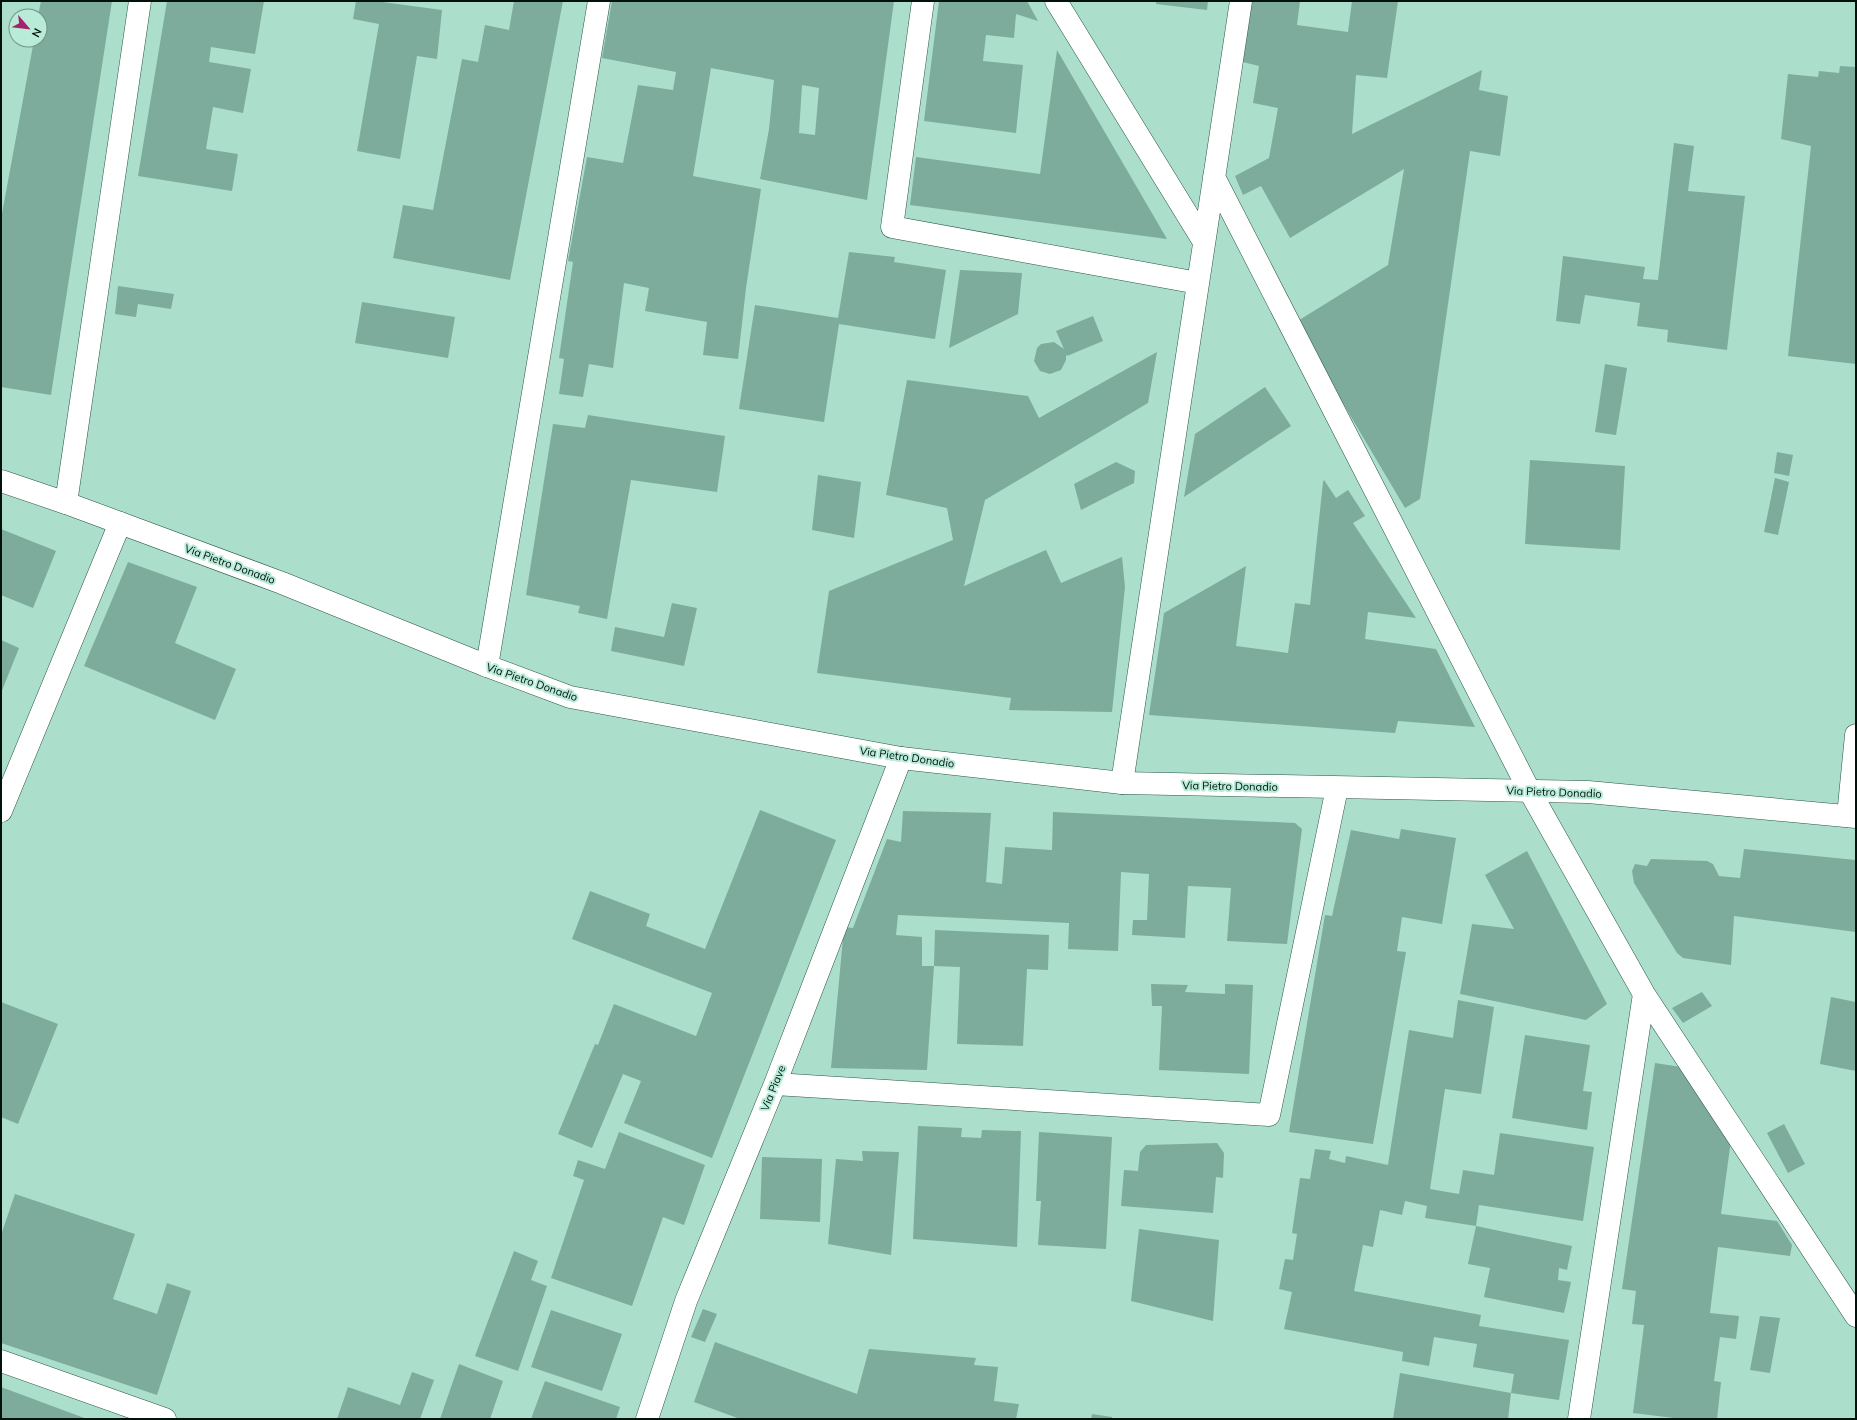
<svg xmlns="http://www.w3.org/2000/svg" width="1857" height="1420" font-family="Mulish,sans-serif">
	<rect width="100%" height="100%" fill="#acdecc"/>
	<path fill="#7dac9c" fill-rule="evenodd" d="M41,1H112L51,395L1,387V219L34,40H40V16H38Z
		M167,1H264L255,54L211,47L209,62L251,69L243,113L213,107L206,149L238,154L232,191L138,176Z
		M356,1H375L442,10L437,59L417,56L400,159L357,151L379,24L353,19Z
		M514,1H563L510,280L393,258L403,205L433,210L462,59L478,62L485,25L509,30Z
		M612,1H894L867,200L760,179L769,129L774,80L711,68L693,176L761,189L746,288L738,359L703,355L707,322L645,311L649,288L624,283L613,368L589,364L583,397L559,394L564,359L559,358L573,262L568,261L587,157L623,163L638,85L673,90L676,72L602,58ZM802,85L819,88L815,135L799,133Z
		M939,1H1027L1038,21L1016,14L1014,38L986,35L983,61L1023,65L1016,133L924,121Z
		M1156,1H1208L1207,10L1156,4Z
		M1248,1H1300L1297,25L1348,32L1352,1H1398L1387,78L1356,75L1352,134L1482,70L1479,90L1508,96L1500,156L1470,151L1420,499L1405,508L1315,356L1288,327L1388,265L1404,169L1290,238L1261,186L1243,195L1235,176L1269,158L1278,108L1253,103L1259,66L1239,61Z
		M1057,50L1167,239L910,205L916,157L1040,174Z
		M1840,66L1856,67V364L1788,356L1811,146L1781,139L1788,74L1818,77L1819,71L1839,73Z
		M1674,143L1694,146L1688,191L1745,196L1727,350L1667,342L1668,330L1637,326L1640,303L1585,295L1580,324L1556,321L1563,256L1645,267L1643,279L1658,280Z
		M849,252L895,257L894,262L946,270L935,339L839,324L824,422L739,409L755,305L838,318Z
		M960,270L1022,273L1018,314L949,348Z
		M118,286L174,294L171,309L138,304L136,317L115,314Z
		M362,302L455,317L448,358L355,343Z
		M1093,316L1103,341L1067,356L1066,354V360L1061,370L1050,374L1040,371L1034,361L1037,348L1041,344L1054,342L1064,349L1056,331Z
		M1157,352L1148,403L985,500L964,586L1046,550L1061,583L1122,557L1125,587L1112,712L1009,710L1011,698L817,673L829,591L953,540L947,508L886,495L907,380L1028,396L1039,418Z
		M1605,364L1627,368L1616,435L1595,432Z
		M1265,387L1291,426L1184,497L1195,434Z
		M588,415L725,436L717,492L631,480L607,619L578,613L580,606L526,595L553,424L585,428Z
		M1777,452L1793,455L1789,476L1774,473Z
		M1530,460L1625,466L1620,550L1525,544Z
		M1116,462L1135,471L1134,483L1081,510L1074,484Z
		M818,475L861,482L854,538L812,530Z
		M1775,478L1789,482L1778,535L1764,532Z
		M1324,480L1336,498L1348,490L1365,516L1353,523L1416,618L1368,612L1365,639L1436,649L1475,727L1398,721L1395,733L1149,715L1164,613L1246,566L1236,646L1288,653L1295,603L1310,605L1323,482Z
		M1,529L56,551L33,608L1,595Z
		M128,562L197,587L175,643L236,669L215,720L84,666Z
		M672,603L697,608L684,666L611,651L615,627L664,637Z
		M1,640L19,648L1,693Z
		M760,810L836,840L712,1158L624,1123L641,1081L623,1074L592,1148L558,1134L595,1044L598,1045L614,1004L696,1036L712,993L572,939L590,891L650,914L646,926L705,949Z
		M903,811L991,813L986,882L1002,884L1005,847L1052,850L1053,812L1295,823L1302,829L1287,944L1227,941L1231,888L1188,886L1185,938L1132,935L1133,920H1147L1149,874L1121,872L1118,951L1068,949L1069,923L898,915L896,935L922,937V966H934L927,1070L831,1068L844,927L853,928L887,839L901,842Z
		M1401,829L1456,838L1442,924L1402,917L1397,951L1406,952L1373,1144L1289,1132L1325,915L1332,916L1351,830L1399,839Z
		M1744,849L1856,860V932L1734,916L1731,965L1683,958L1677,953L1634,883L1632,871L1635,864L1647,866L1651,859L1707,861L1713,864L1719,876L1740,878Z
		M1527,851L1607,1004L1586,1020L1460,994L1472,924L1514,929L1485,875Z
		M935,930L1049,935L1048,970L1027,969L1023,1046L957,1044L960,967L934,966Z
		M1151,984L1188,985L1185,992L1225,994V984L1253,985L1249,1074L1159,1070L1162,1006H1152Z
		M1702,992L1712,1006L1683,1023L1672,1008Z
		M1831,997L1856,1002V1071L1820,1064Z
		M1458,1000L1494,1007L1481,1094L1445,1089L1430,1189L1459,1194L1463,1170L1494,1175L1500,1133L1594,1147L1583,1221L1479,1205L1476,1226L1572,1246L1567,1270L1559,1268L1558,1280L1571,1282L1564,1313L1484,1297L1490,1268L1468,1264L1476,1226L1425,1218L1427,1206L1405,1201L1402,1215L1380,1210L1373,1247L1363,1245L1354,1291L1481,1315L1479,1326L1569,1340L1559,1400L1511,1393L1514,1374L1473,1367L1477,1344L1434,1337L1429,1366L1402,1361L1403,1352L1284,1329L1292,1292L1279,1289L1285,1259L1293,1260L1297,1234L1292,1233L1300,1178L1310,1179L1315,1149L1331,1151L1329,1159L1345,1163L1346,1156L1388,1165L1409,1030L1453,1038Z
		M1,1002L58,1024L18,1124L1,1117Z
		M1525,1035L1590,1045L1583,1091L1592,1092L1587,1130L1512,1118Z
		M1655,1063L1681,1067L1731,1140L1721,1214L1777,1221L1792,1245L1790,1256L1718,1247L1710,1313L1739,1316L1736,1339L1720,1337L1714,1381L1721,1382L1717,1419H1682L1633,1413L1644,1325L1632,1324L1636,1291L1622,1289Z
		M1784,1124L1805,1164L1788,1173L1767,1133Z
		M918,1126L962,1128L961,1137L981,1138L982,1130L1021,1131L1017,1247L913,1239Z
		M619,1132L705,1165L684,1225L663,1217L632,1306L551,1278L584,1180L573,1176L578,1160L605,1169Z
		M1039,1132L1112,1137L1106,1249L1038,1245L1041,1201H1036Z
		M1217,1143L1224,1153L1223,1178L1216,1177L1213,1213L1121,1206L1124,1170L1138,1171L1140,1152L1146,1145Z
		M862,1151L899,1152L891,1255L828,1244L836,1159L863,1161Z
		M762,1157L822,1159L820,1222L760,1219Z
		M15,1194L135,1234L113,1299L157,1314L167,1283L191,1291L157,1395L1,1343V1235Z
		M1139,1229L1219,1240L1213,1321L1131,1301Z
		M514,1251L538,1261L531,1280L547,1286L518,1371L475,1356Z
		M703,1309L717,1314L705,1342L691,1337Z
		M551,1310L622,1334L602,1391L531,1367Z
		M1760,1316L1780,1318L1770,1373L1750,1370Z
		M715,1342L857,1394L869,1349L976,1358L974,1365L998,1367L994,1401L1019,1404L1016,1419H740L694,1402Z
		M459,1364L503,1381L490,1419H440Z
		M412,1372L434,1380L420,1419H337L348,1387L400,1405Z
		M1400,1373L1511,1393L1508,1419H1393Z
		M545,1381L620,1407L616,1419H531Z
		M1,1387L87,1419H1Z
		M1092,1414L1112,1417V1419H1091Z"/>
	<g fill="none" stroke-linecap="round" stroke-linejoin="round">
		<g stroke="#295749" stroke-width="23">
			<path id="street" d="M923,1L892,227L1198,283
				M1056,1L1204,242
				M1214,177L1529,790L1644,994L1856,1316
				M66,503L140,1
				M487,666L599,1
				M1122,783L1241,1
				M1,811L120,523
				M1848,816L1856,735
				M775,1084L1269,1115L1337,788
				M1,1361L165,1419
				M647,1419L686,1301L775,1084L901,758
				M1579,1419L1644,994"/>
		</g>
		<g stroke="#295749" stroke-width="23">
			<path id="secondary" d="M1,481L66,503L282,583L487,666L570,697L901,758L1122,783L1588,792L1856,817"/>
		</g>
		<use href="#street" stroke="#fff" stroke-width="22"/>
		<use href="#secondary" stroke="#fff" stroke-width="22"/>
	</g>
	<g text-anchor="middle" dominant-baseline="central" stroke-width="4" stroke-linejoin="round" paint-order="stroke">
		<g font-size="11" fill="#01110b" stroke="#b9ebd9">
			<text transform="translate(230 564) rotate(20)">Via Pietro Donadio</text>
			<text transform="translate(532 682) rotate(19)">Via Pietro Donadio</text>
			<text transform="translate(907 757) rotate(8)">Via Pietro Donadio</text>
			<text transform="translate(1230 786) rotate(1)">Via Pietro Donadio</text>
			<text transform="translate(1554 792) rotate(2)">Via Pietro Donadio</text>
			<text transform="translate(773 1088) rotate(-68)">Via Piave</text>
		</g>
	</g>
	<rect width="1857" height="1420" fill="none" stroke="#01110b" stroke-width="4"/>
	<g transform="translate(28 28) rotate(118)"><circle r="19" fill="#b9ebd9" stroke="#6f9487"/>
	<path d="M0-3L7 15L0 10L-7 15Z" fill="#a7226d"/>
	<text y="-6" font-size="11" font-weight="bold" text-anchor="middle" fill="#01110b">N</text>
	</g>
</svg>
